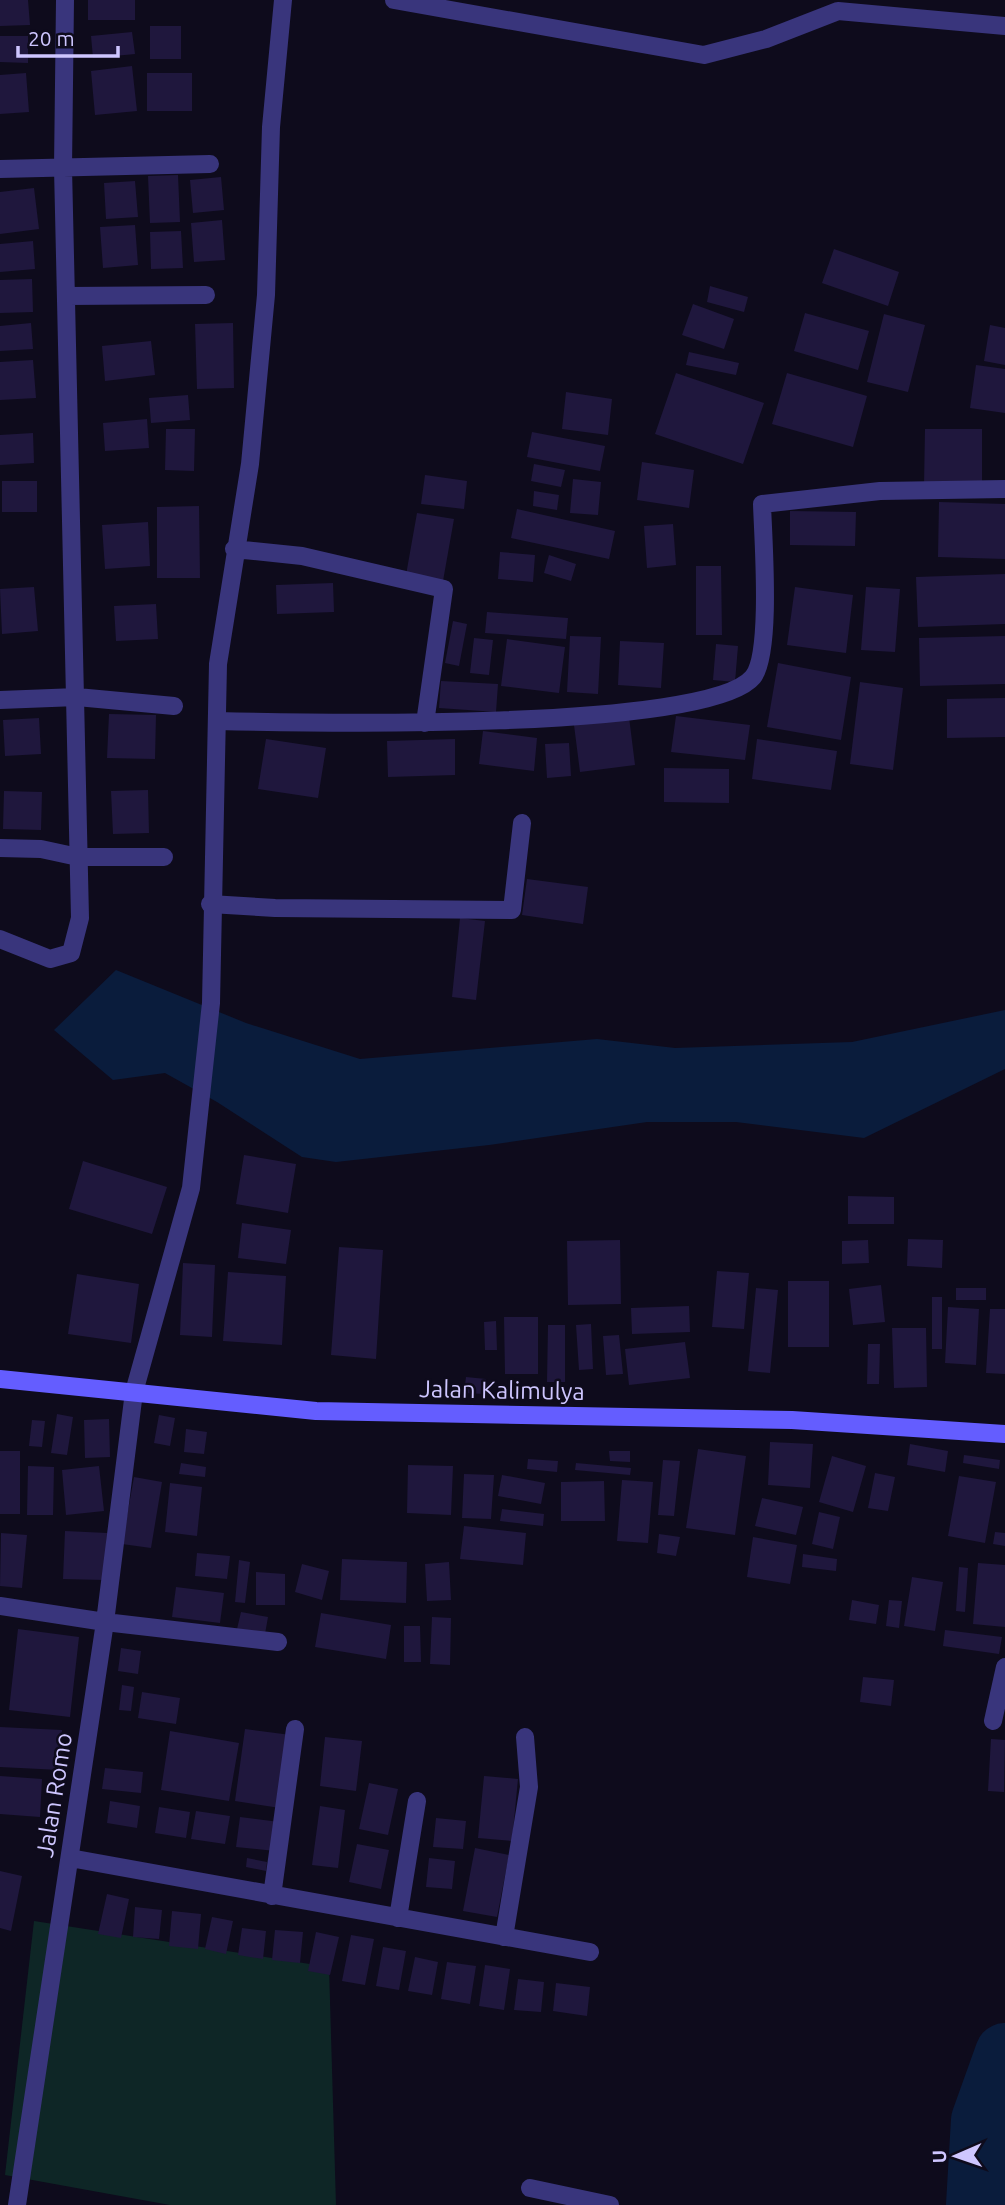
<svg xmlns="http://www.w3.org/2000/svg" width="1005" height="2205" font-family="Ubuntu,sans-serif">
	<rect width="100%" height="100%" fill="#0e0b1c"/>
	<path fill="#0e2626" d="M34,1921L329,1967L336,2205H170L5,2175Z"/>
	<path fill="#0a1c3c" d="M116,970L246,1023L360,1059L597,1039L675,1048L852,1042L1005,1010V1069L864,1138L736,1122H647L489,1145L336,1162L302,1157L217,1102L165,1073L113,1080L54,1030Z"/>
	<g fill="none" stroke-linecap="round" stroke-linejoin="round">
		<path stroke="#0a1c3c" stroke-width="60" d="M976,2205L981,2120L1005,2053"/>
	</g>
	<path fill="#1f173d" d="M0,0H28L30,25L0,26Z
		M88,0H135V20H88Z
		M150,26H181V59H150Z
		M132,32L135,54L93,58L91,36Z
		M0,36H28V63L0,62Z
		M132,66L137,111L95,115L91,71Z
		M26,73L29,112L0,114V75Z
		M147,73H192V111H147Z
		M178,175L180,222L150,223L148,176Z
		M221,177L224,210L193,213L190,180Z
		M135,181L138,217L106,219L104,183Z
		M34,188L39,229L0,234V192Z
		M222,220L225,260L194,262L191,223Z
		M135,225L138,265L103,268L100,227Z
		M181,231L183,268L151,269L150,232Z
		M33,241L35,269L0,272V244Z
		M834,249L899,272L888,306L822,283Z
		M32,279L33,312L0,313V280Z
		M710,286L748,297L744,312L707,302Z
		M693,304L734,319L724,349L682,335Z
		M805,313L869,331L858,370L794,351Z
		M884,314L925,325L908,392L867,382Z
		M31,323L33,349L0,351V326Z
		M233,323L234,388L197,389L195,324Z
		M990,325L1005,328V365L984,361Z
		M151,341L155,375L105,381L102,346Z
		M689,352L739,363L736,375L686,365Z
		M33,360L36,398L0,400V362Z
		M976,365L1005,369V413L970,408Z
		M676,373L764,403L743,464L655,434Z
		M787,373L867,396L853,447L772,424Z
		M566,392L612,399L608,435L562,429Z
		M188,395L190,420L151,423L149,398Z
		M147,419L149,448L105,451L103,423Z
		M166,429H195L194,471L165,470Z
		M925,429H982V487L924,486Z
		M532,432L605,446L600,471L527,457Z
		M33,433L34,463L0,465V435Z
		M642,462L694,470L689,508L637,500Z
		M534,464L565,470L561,487L531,481Z
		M425,475L467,481L464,509L421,504Z
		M573,479L601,482L598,515L570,513Z
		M2,481H37V512H2Z
		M534,491L559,495L557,510L533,506Z
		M939,502L1005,504V559L938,557Z
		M199,506L200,578H157V507Z
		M517,509L615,531L609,559L511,538Z
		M790,511L856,512L855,546L790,545Z
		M417,513L454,519L443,581L406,575Z
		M148,522L150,566L105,569L102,525Z
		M673,524L676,565L647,568L644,526Z
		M500,552L535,555L533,582L498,579Z
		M549,555L576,564L571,581L544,573Z
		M696,566H721L722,635H696Z
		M1005,574V624L918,627L916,577Z
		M333,583L334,612L277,614L276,585Z
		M34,587L38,631L2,634L0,589Z
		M795,587L853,595L846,653L787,645Z
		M866,587L900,589L895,652L861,650Z
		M156,604L158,639L116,641L114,606Z
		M487,612L568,618L566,639L485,633Z
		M453,621L467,624L459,666L445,663Z
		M570,636L601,637L598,694L567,692Z
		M1005,636V684L920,686L919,638Z
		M474,638L493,640L489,675L470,673Z
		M507,639L565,647L559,693L501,686Z
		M620,641L664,643L661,688L618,685Z
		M716,644L738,646L735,682L713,680Z
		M778,663L851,677L841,740L767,727Z
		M441,681L498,684L496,712L439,708Z
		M860,682L903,688L893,770L850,764Z
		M1005,698V737L947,738V699Z
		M109,714L156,715L155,759L107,758Z
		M676,716L750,725L745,760L671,752Z
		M629,717L635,765L580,772L574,725Z
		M39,718L41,754L5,756L3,720Z
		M483,731L537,738L534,771L479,764Z
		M266,739L326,748L318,798L258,789Z
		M455,739V775L388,777L387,741Z
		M757,739L837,751L831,790L752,779Z
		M569,743L571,776L547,778L545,744Z
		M664,768L729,769V803L664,802Z
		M148,790L149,833L113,834L111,791Z
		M4,791L42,792L41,830L3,829Z
		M527,879L588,887L583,924L522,915Z
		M460,918L485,921L476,1000L452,997Z
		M244,1155L296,1164L288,1213L236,1204Z
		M83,1161L167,1187L152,1234L69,1209Z
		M848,1196L894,1197V1224H848Z
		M242,1223L291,1230L286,1264L238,1258Z
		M908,1239L943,1240L942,1268L907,1266Z
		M620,1240L621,1304L568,1305L567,1241Z
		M868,1240L869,1263L842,1264V1241Z
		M339,1247L383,1250L376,1359L331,1355Z
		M183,1263L215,1265L212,1337L180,1335Z
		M717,1271L749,1273L744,1329L712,1327Z
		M228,1272L286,1276L282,1345L223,1341Z
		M77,1274L139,1284L131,1343L68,1334Z
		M788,1281H829V1347H788Z
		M881,1285L885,1322L853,1325L849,1289Z
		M756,1288L778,1290L770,1373L748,1371Z
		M956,1288H986V1300H956Z
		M932,1297H942V1349H932Z
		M689,1306L690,1332L632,1334L631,1308Z
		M948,1307L979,1309L976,1365L945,1363Z
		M990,1309H1005V1374L986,1373Z
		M504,1317H538V1374H505Z
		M496,1321L497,1350H485L484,1322Z
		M591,1324L593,1369L579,1370L576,1325Z
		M548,1325H565V1382H547Z
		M892,1328H926L927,1387L894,1388Z
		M619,1335L623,1374L606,1375L603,1336Z
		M685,1342L690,1378L629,1385L625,1349Z
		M868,1344H880L879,1384H867Z
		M466,1377L486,1379L485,1394L464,1393Z
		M57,1414L73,1417L67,1455L51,1453Z
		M159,1415L175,1418L170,1446L154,1443Z
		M109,1419L110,1457L85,1458L84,1420Z
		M32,1420L45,1421L42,1447L29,1446Z
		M186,1429L207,1432L204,1454L184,1452Z
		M770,1442L813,1444L810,1488L768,1485Z
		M910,1444L948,1451L945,1472L907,1465Z
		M698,1449L746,1456L735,1535L686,1528Z
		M0,1451H20V1514H0Z
		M609,1451H630V1462L610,1461Z
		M964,1455L1000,1460L999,1469L963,1463Z
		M832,1456L866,1466L853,1512L819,1502Z
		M528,1459L558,1461L557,1472L527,1469Z
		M663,1460L680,1461L674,1516L658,1515Z
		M181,1463L206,1467L205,1477L179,1474Z
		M576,1463L631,1468L630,1475L575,1470Z
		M408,1465L453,1466L451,1515L407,1513Z
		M28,1466L54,1467L53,1515H27Z
		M99,1466L104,1511L66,1515L62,1470Z
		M875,1473L895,1477L888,1511L868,1508Z
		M464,1474L494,1475L491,1519L462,1518Z
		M502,1475L545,1483L541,1504L498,1496Z
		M959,1476L996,1482L985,1543L948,1536Z
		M134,1477L162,1482L151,1548L122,1544Z
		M622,1480L653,1482L648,1543L617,1541Z
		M604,1481L605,1521H561V1482Z
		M170,1483L202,1487L197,1536L165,1532Z
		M762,1498L803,1507L796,1535L755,1526Z
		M502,1509L544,1514L543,1526L500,1521Z
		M819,1512L840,1517L833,1549L812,1544Z
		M464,1526L526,1533L523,1565L460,1559Z
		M65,1531L107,1533L105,1580L63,1579Z
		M995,1532L1005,1533V1546L993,1544Z
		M1,1533L27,1535L22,1588L0,1586Z
		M659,1534L680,1537L676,1556L657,1553Z
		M753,1537L797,1545L790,1584L747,1577Z
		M197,1553L230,1556L227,1579L195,1576Z
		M803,1554L837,1559L836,1571L802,1567Z
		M342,1559L407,1562L406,1603L340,1600Z
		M239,1560L250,1562L245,1603L235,1602Z
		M449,1562L451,1600L427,1601L425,1564Z
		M978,1563L1005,1565V1627L973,1624Z
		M302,1564L329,1571L322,1600L295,1592Z
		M959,1567L968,1568L965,1612L956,1611Z
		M256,1572L285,1574V1605H256Z
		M912,1577L943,1582L935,1631L904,1626Z
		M176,1587L224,1593L220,1623L172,1617Z
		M852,1600L879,1605L876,1624L849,1620Z
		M889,1600L902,1601L899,1628L886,1626Z
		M241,1612L268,1617L265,1634L237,1629Z
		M321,1613L391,1625L386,1659L315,1647Z
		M432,1617L451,1618L450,1665L430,1664Z
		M404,1626H420L421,1662H404Z
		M18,1629L79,1637L70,1717L9,1710Z
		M945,1630L1002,1637L999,1654L943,1646Z
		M121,1648L141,1651L138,1674L118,1671Z
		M863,1677L894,1680L891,1706L860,1702Z
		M122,1685L134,1687L131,1711L119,1710Z
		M142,1692L180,1698L176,1724L138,1718Z
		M0,1727L62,1730L60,1770L0,1767Z
		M245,1729L291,1735L280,1808L235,1801Z
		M170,1731L239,1743L229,1801L161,1790Z
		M325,1737L362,1741L356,1791L320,1786Z
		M991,1739L1005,1740L1004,1792L988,1791Z
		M105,1768L143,1772L141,1793L102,1789Z
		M0,1776L42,1779L40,1817L0,1814Z
		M484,1776L518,1779L512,1841L478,1838Z
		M369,1783L398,1789L388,1835L359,1829Z
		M110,1801L140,1806L137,1828L107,1823Z
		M320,1806L345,1810L338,1868L312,1865Z
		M159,1807L190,1812L186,1838L155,1833Z
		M196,1811L230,1816L225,1844L191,1839Z
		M240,1817L279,1822L275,1851L236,1847Z
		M436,1818L466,1821L463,1849L433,1847Z
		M357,1844L389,1850L381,1889L349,1882Z
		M475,1848L509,1855L497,1917L463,1911Z
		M247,1858L267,1862L266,1871L246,1867Z
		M429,1858L455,1861L452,1889L426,1887Z
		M0,1871L22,1876L11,1931L0,1928Z
		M107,1894L129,1899L121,1938L98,1934Z
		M135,1907L162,1910L159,1939L133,1937Z
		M172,1911L201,1914L198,1949L169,1946Z
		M212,1917L233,1921L226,1954L205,1949Z
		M242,1928L266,1931L263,1959L238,1955Z
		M275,1930L303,1932L300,1963L272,1960Z
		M316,1932L339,1937L330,1975L308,1971Z
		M351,1935L374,1939L365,1985L342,1981Z
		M383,1947L406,1951L399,1990L376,1986Z
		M415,1957L438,1962L432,1995L408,1991Z
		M447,1962L476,1966L470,2004L441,1999Z
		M485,1965L510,1969L504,2010L479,2006Z
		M518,1979L544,1982L541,2012L514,2010Z
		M556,1983L590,1987L587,2016L553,2011Z"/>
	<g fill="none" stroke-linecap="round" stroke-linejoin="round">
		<path stroke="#39357c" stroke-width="18" d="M394,0L704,55L766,39L838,11L1005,26
			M0,169L210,164
			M67,296L206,295
			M234,549L302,556L444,589L425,723
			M0,700L77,697L174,706
			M217,721C301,723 708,732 753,677C772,653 763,538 762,504L880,491L1005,489
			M0,848L41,849L78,857H164
			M210,904L275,908L512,910L522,823
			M0,939L50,959L71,953L80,918L63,168L65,0
			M0,1606L105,1622L278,1642
			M993,1721L1005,1667
			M70,1858L590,1952
			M272,1896L295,1729
			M398,1918L417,1801
			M504,1937L529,1787L525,1737
			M530,2188L610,2205
			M17,2205L105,1622L134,1392L191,1188L211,1003L218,664L250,464L266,295L271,127L283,0"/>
		<path stroke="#645dff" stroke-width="18" d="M0,1379L316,1411L792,1420L1005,1434"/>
	</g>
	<g text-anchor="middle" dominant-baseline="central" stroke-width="5" stroke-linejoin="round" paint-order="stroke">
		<g font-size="24" fill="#cec6ff" stroke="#0e0b1c">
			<text transform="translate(502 1390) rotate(1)">Jalan Kalimulya</text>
			<text transform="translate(54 1795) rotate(-81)">Jalan Romo</text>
		</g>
	</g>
	<g transform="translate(956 2156) rotate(268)" stroke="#0e0b1c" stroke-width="5" paint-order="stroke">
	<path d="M0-5L12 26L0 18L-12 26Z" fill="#cec6ff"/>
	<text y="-10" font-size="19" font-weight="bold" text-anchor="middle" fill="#cec6ff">U</text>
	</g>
	<path d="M18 46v10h100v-10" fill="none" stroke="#cec6ff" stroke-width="3.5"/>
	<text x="28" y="46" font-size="21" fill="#cec6ff" stroke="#0e0b1c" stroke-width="5" paint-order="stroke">20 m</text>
</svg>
